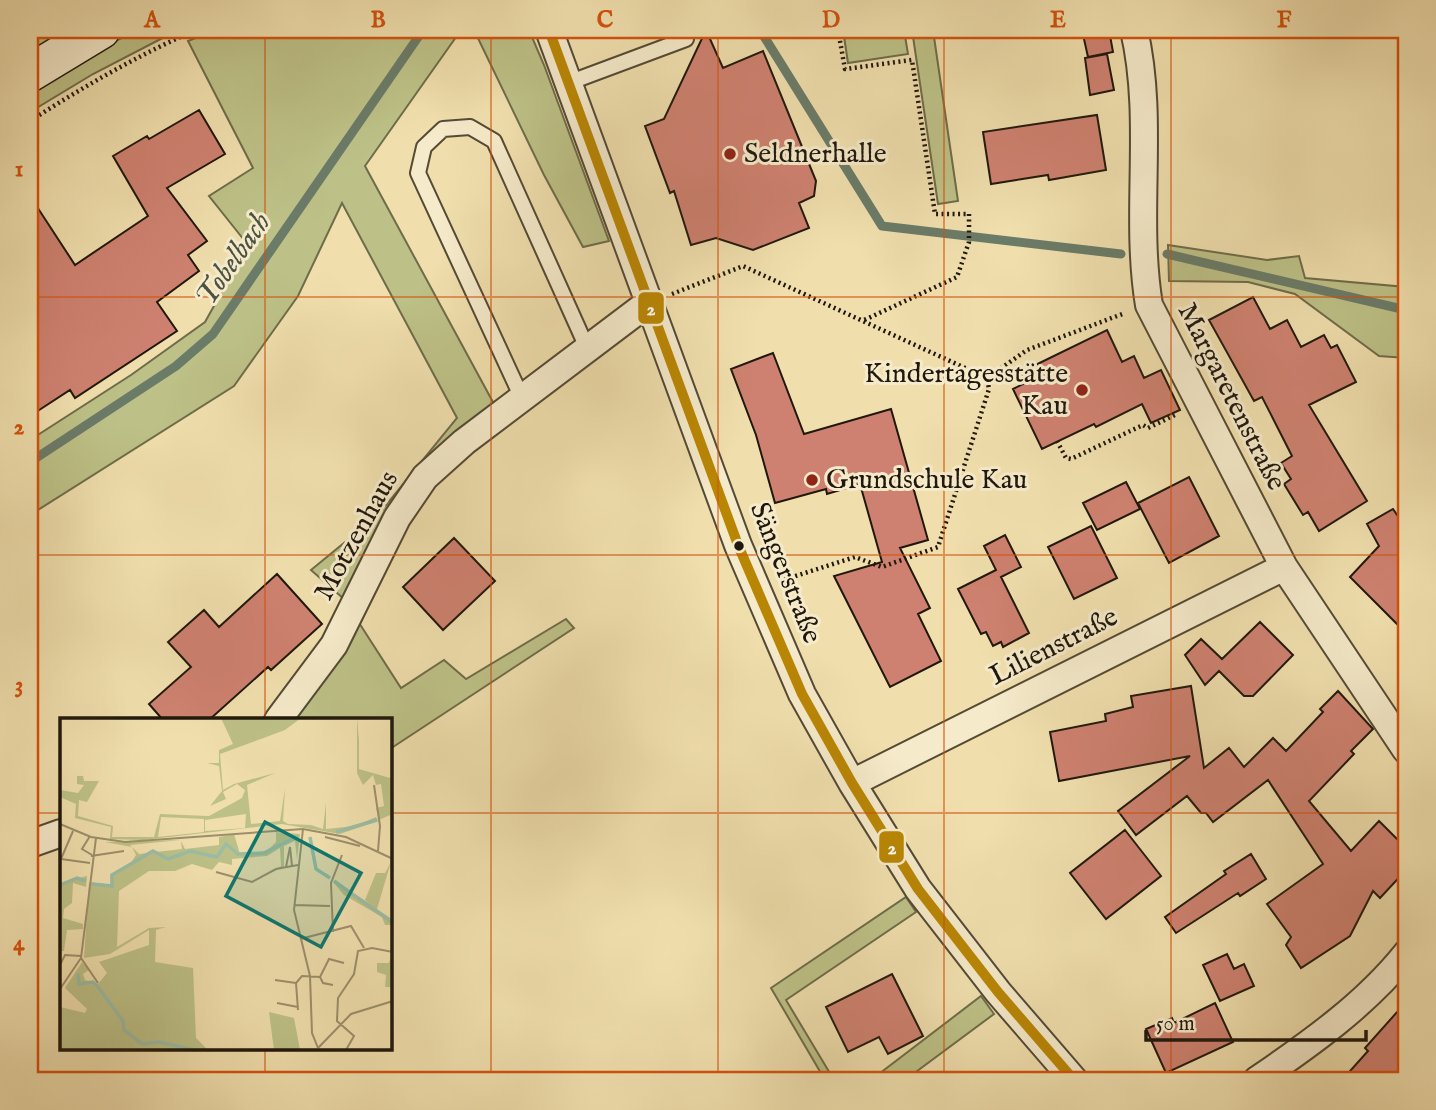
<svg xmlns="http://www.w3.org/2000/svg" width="1436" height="1110" font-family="'IM FELL English',serif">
	<rect width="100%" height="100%" fill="#f0dfad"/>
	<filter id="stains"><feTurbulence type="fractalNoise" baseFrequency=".00286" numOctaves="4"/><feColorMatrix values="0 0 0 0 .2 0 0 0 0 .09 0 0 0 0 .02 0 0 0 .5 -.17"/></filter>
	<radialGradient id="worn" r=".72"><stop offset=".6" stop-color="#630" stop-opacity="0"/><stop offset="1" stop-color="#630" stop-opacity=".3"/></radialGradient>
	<path fill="#bdc187" stroke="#6e6c4a" stroke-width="2" d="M47,30H69L30,53V40Z
		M138,30H178L93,74L30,112V94L101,48Z
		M215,30H461L365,166L494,404L344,599L311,570L378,515L457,418L342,203L298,296L234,386L30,515V440L131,375L205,322L248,245L209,196L253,168L188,41Z
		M474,30H529L544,65L609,241L583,247L544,175Z
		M843,30H904L908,54L848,63Z
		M912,30H933L958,201L938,204Z
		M1168,245L1267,260L1299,256L1305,278L1406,287V358L1379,356L1295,294L1248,282L1169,281Z
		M354,615L401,688L444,660L466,679L566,619L574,628L390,749V720H294Z
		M906,897L916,912L786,1000L834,1080H825L771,988Z
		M981,996L994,1014L905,1080H871Z"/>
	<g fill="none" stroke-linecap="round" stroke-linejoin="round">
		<path stroke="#6a7b68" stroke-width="9" d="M760,30L882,226L1121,254
			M1167,254L1406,310
			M30,462L176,366L213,334L423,30"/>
	</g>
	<path fill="#ce8170" stroke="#20180d" stroke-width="2" d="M706,30L723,68L763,51L816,181L814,196L799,203L809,228L753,250L716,238L691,245L674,191L670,193L645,126L664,119Z
		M1082,30H1109L1113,52L1088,57Z
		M1107,54L1114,90L1090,95L1085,58Z
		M199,110L225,154L167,188L207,241L188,255L199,271L157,302L177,331L75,398L70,390L30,416V196L75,265L148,216L113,156L147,136L149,139Z
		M1097,115L1106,170L1049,180L1048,175L991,184L983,132Z
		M1253,297L1270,329L1287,320L1301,347L1324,335L1331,348L1337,345L1356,382L1309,405L1367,501L1319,531L1308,512L1303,515L1284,484L1291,479L1281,463L1292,456L1262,397L1254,401L1209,320Z
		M1107,330L1122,362L1134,356L1144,378L1161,370L1180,410L1151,423L1142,404L1096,427L1094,424L1042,449L1013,389L1025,383L1019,373Z
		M773,353L804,434L891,409L928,540L900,548L930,608L918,614L941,661L890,687L834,576L882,562L860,484L827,494L826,489L775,503L756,435L731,369Z
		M1189,477L1219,536L1169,563L1138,503Z
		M1126,482L1140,509L1097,530L1083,503Z
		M1393,509L1406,528V633L1350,577L1379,546L1367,524Z
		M1091,526L1117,578L1074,599L1048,547Z
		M1005,535L1021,567L1001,577L1029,633L1003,647L1001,642L993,646L986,632L981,634L958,589L996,570L984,546Z
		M454,538L495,581L443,630L403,587Z
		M277,574L322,624L271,670L268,667L209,720H163L149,704L191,667L168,642L204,610L219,627Z
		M1260,622L1293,655L1253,696H1244L1219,671L1205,685L1185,655L1201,639L1222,659Z
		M1191,686L1204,768L1229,748L1244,767L1273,738L1286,751L1323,712L1320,709L1338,691L1373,729L1351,751L1354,754L1309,801L1351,851L1379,821L1406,848V870L1380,898L1373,891L1350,936L1301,968L1286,945L1291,937L1267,904L1323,864L1268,780L1213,822L1206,813H1201L1187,796L1136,835L1118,811L1190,756L1059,781L1050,732L1106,721L1105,714L1133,707L1131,696Z
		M1125,830L1161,876L1106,919L1070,873Z
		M1251,854L1266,879L1240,896L1238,893L1176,933L1165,917L1226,874L1224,871Z
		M1227,954L1234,969L1244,964L1254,986L1220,1001L1203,965Z
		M892,974L923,1036L888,1054L879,1037L848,1052L826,1007Z
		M1406,1002V1080H1342L1368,1051L1365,1048Z
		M1215,1003L1233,1042L1166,1073L1146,1029L1172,1018L1174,1023Z"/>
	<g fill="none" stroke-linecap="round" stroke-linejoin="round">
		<g stroke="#544a35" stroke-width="18">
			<path id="service" d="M568,83L686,39
				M522,398L418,173L424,147L443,129L470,127L494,141L588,350"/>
		</g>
		<g stroke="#544a35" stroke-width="30">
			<path id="minor" d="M549,30L738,545L802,694L852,783L918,889L998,992L1074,1080
				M1134,30C1155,120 1134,214 1149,305L1284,567L1406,750
				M278,720L334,645L397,518L425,477L464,442L648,303
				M852,783L1284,567
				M30,844L61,833
				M1257,1080C1310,1044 1366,1004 1406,954"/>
		</g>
		<g stroke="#20180d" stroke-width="40">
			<path id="secondary" d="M30,73L101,30"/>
		</g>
		<path stroke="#20180d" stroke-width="4.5" stroke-dasharray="2 3.5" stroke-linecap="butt" d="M838,30L845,69L912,60L935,214H969V242L957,277L862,321
			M30,121C83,87 138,55 196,30
			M672,294L743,266L987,378L989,389L938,547L882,567L855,557L783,580
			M987,378L1027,350L1125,313
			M1057,441L1066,458L1071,459L1143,425L1148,428L1177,414"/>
		<use href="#service" stroke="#f5eaca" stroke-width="14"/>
		<use href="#minor" stroke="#f5eaca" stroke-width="26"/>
		<use href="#secondary" stroke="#f5eaca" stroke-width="37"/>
		<g stroke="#f5eaca" stroke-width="16">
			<path id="bus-1" d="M549,30L738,545L802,694L852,783L918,889L998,992L1074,1080"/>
		</g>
		<use href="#bus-1" stroke="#b98604" stroke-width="10"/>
	</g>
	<path fill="none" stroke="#d4520c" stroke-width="2" stroke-opacity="0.55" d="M265,30V720M491,30V1080M718,30V1080M944,30V1080M1171,30V1080M30,297H1406M30,555H1406M30,813H61M390,813H1406M265,1049V1080"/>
	<g fill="#8f2418" stroke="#f5eaca" stroke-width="2.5">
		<circle cx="730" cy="154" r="7"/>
		<circle cx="1082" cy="390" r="7"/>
		<circle cx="812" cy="480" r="7"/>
	</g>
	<circle fill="#20180d" stroke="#f5eaca" stroke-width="2.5" cx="739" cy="546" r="6"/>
	<g text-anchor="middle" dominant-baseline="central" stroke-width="6" stroke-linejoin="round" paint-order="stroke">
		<g font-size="28" fill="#20180d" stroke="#f5eaca" text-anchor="start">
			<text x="744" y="154">Seldnerhalle</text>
			<text x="1068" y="374" text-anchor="end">Kindertagesstätte<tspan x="1068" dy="32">Kau</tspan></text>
			<text x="826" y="480">Grundschule Kau</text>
		</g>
		<g font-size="28" fill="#20180d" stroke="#f5eaca">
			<text transform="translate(1231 397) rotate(63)">Margaretenstraße</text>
			<text transform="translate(357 536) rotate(-61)">Motzenhaus</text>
			<text transform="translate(785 573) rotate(68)">Sängerstraße</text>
			<text transform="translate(1054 647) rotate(-27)">Lilienstraße</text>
		</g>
		<g font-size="30" font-style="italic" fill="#4b5242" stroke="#f5eaca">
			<text transform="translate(234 260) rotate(-55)">Tobelbach</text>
		</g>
	</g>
	<g transform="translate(60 718)">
		<rect width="332" height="332" fill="#f0dfad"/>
		<path d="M161,0H241L225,12L160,36L163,72L174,66L215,55L187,67L191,106L220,103L225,70L223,103L228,106L251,107L263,111L266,85V111L295,108L316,99L318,103L280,116L222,106L83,122L50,121L51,109L15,100L16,86L0,79V72L18,75L24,67L17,66V58H23L24,63H39L27,84L19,82L18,98L53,108L52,119H94L100,96L149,98L182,80L185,72L177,66L163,74L166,81L150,88L162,73L159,48L147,45H159V32L173,26ZM186,96L185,110L145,113V102ZM101,99L144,101V114L98,119ZM297,0L299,23V51L330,60L332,56V109L330,97L319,102L316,90L324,88L321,66L316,67L313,57L303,67L297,55ZM216,114L240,116L237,142L235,123L224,128V149L207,156L221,148L220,130L207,138L172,141V147L159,144L152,152L132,146L115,153H89L59,173L57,229L89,210L106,209L96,212L95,244L133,250L136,320L148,332H0V289L25,295L27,291L5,270L22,244L29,252L23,256L25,262L38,266L47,255L39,244L89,227V212L50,236L24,240L29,164L51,167L50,157L69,148L76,137L72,129L45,124L121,122L70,127L79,136L122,131L121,123L125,131L159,127V119L174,116L180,136L207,133L216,124ZM331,144L317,191L332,201V207H325L322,199L284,177L273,164L309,185L305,182L316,155H325ZM27,158L26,169L13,165L12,185L4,191L3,200L23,206V211L7,212L4,233H0V165ZM332,235V269H325L326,257L317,254V245H329ZM209,294L234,300L240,332H214Z" fill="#bdc187" fill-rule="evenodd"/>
		<path fill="none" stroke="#9bbda5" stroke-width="3.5" d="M276,114L317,102M250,119L256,151L270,160M274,163L333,205M32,166L52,168V157L93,133L108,141L130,133L157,139L166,126L178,136L204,135L238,118M0,167L17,160L26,163M18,256L19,266L33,264L38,269L63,303L64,312L82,326L99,324L135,332"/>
		<path fill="none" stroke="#9d8f6d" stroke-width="2" d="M314,67L320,108L318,133M0,106L31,119L65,124L243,111L286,119L333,141M243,111L234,192L250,258L252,315L258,330M30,118L22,131L32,137M265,119L300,128M31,138L64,133M1,141L13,113M1,141L30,145M226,149L230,129L232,148M156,154L192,164L216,151L238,147M234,187L270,188M273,214L271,165L282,137M240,221L291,208L304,230M21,240L38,265M1,245L5,237L21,238M215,262L236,265M236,265L242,258L260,259M236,265L238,292M273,267L263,265L260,259L269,241L284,245M0,271L21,240L36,120M217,285L238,289M258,330L291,296L333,283M286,332L294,318L277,303L278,280L294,256L298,233L312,230L333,234"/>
		<path fill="#0f766e" fill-opacity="0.15" stroke="#0f766e" stroke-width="3.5" d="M205,104L301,155L261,229L166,178Z"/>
		<rect width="332" height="332" fill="none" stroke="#20180d" stroke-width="3.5"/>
	</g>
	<g stroke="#f5eaca" stroke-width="2.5">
		<rect x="637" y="291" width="28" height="34" rx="7" fill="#b98604"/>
		<rect x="878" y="830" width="27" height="34" rx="7" fill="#b98604"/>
	</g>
	<g font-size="19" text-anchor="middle" font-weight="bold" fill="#fff">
		<text x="651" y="315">2</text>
		<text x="892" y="854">2</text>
	</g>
	<rect width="1436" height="1110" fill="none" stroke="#f0dfad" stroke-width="77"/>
	<path d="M1146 1030v10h220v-10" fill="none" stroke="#20180d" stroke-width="3.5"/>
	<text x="1156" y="1030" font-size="21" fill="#20180d" stroke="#f5eaca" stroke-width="5" paint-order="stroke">50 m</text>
	<rect x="38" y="38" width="1360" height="1034" fill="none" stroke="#d4520c" stroke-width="2.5"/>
	<g font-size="23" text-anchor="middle" font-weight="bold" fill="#d4520c">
		<text x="152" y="27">A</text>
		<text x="378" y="27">B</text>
		<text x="605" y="27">C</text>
		<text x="831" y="27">D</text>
		<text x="1058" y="27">E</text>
		<text x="1284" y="27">F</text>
		<text x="19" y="176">1</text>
		<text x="19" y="434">2</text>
		<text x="19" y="692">3</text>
		<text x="19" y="950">4</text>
	</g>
	<rect width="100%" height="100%" filter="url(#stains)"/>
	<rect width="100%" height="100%" fill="url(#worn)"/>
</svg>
